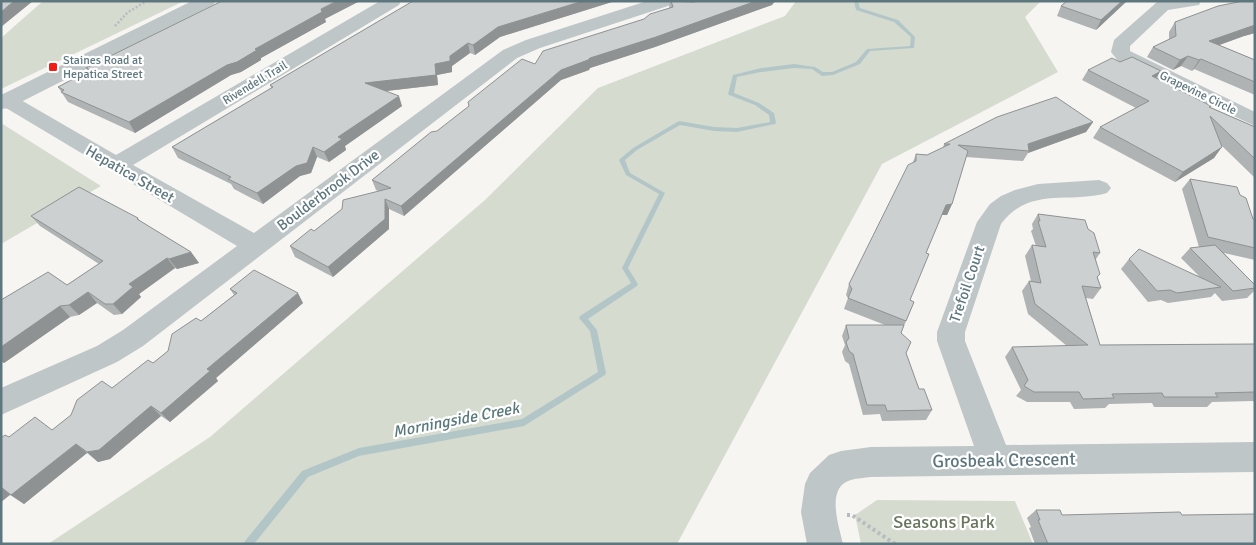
<svg xmlns="http://www.w3.org/2000/svg" width="1256" height="545" font-family="Signika,sans-serif">
	<rect width="100%" height="100%" fill="#f6f5f1"/>
	<path fill="#d6dbd0" d="M43,1H184L1,89V38Z
		M796,1H1041L1025,17L1058,72L882,164L677,544H48L210,437L485,200L598,88L785,16Z
		M1,123L101,186L1,244Z
		M877,500L1015,501L1033,544H861L855,515Z"/>
	<g fill="none" stroke-linecap="round" stroke-linejoin="round">
		<path fill="#b3c6c7" fill-rule="evenodd" d="M854,1H858L860,8L898,20L915,37L914,48L870,51L860,64L833,75L822,76L812,69L794,68L761,72L737,77L734,93L759,103L774,113L776,123L775,124L737,132L714,131L680,125L637,150L625,160L630,173L665,193L628,268L638,284L637,286L588,319L597,330L606,373L605,375L524,426L359,456L308,477L254,544H243L245,541L302,471L359,448L522,419L598,372L590,331L579,318L580,316L631,283L622,268L659,194L626,175L619,160L620,159L633,148L679,121L714,127L737,128L770,122L769,115L755,105L729,95L728,94L733,75L761,68L794,64L815,67L823,72H832L856,62L867,49L910,46L911,37L894,22L856,10Z"/>
		<path stroke="#b7bcbe" stroke-width="2.5" stroke-dasharray="2 2" stroke-linecap="butt" d="M115,26L128,12L147,1"/>
		<path stroke="#b7bcbe" stroke-width="4" stroke-dasharray="3 3" stroke-linecap="butt" d="M847,515H852L895,544"/>
		<path fill="#bfc6c8" fill-rule="evenodd" d="M380,1H401L399,5L133,165L254,233L503,50L526,40L647,1H673L671,5L540,48L517,58L143,346L117,362L1,415V388L97,346L123,330L237,246L1,105V95L7,94L14,96L116,155Z
			M1161,1H1201L1199,5L1168,10L1130,46V51L1255,112V126L1129,67L1118,61L1111,52L1114,40L1157,2Z
			M1099,180L1107,183L1111,188L1107,193C1069,204 1029,186 1001,224L965,332V341L1006,445L1255,442V472L871,477C865,478 857,478 851,480C825,487 839,526 843,544H807L801,512L805,484L810,473L829,455L841,451L871,447L974,446L937,341V332L977,222L990,204L1001,196L1015,190L1038,184Z"/>
		<path fill="#bfc6c8" fill-rule="evenodd" d="M192,1H216L213,5L9,108L1,109V95Z"/>
	</g>
	<path fill="#afb3b4" d="M413,1H615L500,37L475,55L470,53L452,66V72L437,75L438,85L386,91L402,106L345,146L346,150L329,162L317,157L311,173L300,176L263,204L234,189L231,184L178,158L172,147L271,88L270,85Z
		M670,1H693L694,2L696,1H775L772,5L655,47L590,68L589,70L561,80L404,216L389,209V229L333,277L295,257L290,246L378,191L376,190L372,180L437,131L535,64L644,19L669,8Z
		M1067,1H1127L1096,30L1057,16L1061,6Z
		M1255,1V33L1244,36L1219,45L1255,60V95L1194,69L1192,71L1181,66L1173,70L1147,57L1153,47L1169,39V32L1175,22Z
		M325,19L326,22L261,58V60L241,72L231,75L135,133L68,102L58,87L88,71L86,68Z
		M1120,62L1161,71L1156,78L1210,107L1255,127V178L1221,145L1214,158L1175,182L1093,138L1100,127L1136,108L1082,80L1088,70Z
		M1093,122L1086,132L1028,153L1023,161L966,157L952,204L947,215H942L926,253L910,300L914,302L901,333L906,353L919,389L932,410L926,420L882,421L880,414L863,415L849,364L845,361L842,352L845,345L842,336L846,325H885L844,309L848,298L846,295L849,284L913,162L916,154L927,155L943,148L944,144Z
		M1190,179L1240,195L1253,219L1255,220V260L1224,253L1255,285V290L1247,298L1222,301L1215,293L1211,297L1168,303L1161,300L1148,302L1121,269L1129,259L1199,276L1181,258L1190,248L1199,247L1182,189Z
		M1038,214L1088,229L1100,253L1096,259L1098,278L1101,288L1093,299L1086,298L1100,345L1255,344V403L1253,401L1212,402L1207,407H1154L1152,403L1109,404L1105,408L1074,409L1070,402H1027L1016,396L1021,390L1005,357L1012,347L1067,346L1028,314L1022,291L1029,281H1031L1025,256L1032,245L1036,246L1031,231L1033,229L1032,224Z
		M31,216L138,218L140,221L191,252L199,263L177,269L175,268L139,294L141,297L122,314L114,315L97,303L79,315L70,317L4,363L1,361V300L67,285L99,264L40,226Z
		M230,289L303,303L216,378L218,381L170,422L161,416L110,459L98,462L87,453L24,504L10,495L1,502V438L9,437L52,430L112,388L153,363L168,351L201,321L234,295Z
		M1036,510L1062,515H1182L1255,544H1035L1029,528L1031,527L1027,518Z"/>
	<path fill="#8f9292" d="M14,1H33L1,27V12Z
		M337,1H360L325,19L326,22L261,58V60L241,72L231,75L135,133L129,122L255,49L321,9Z
		M583,1H615L500,37L475,55L473,45L498,27Z
		M756,1H775L772,5L655,47L590,68L589,70L561,80L404,216L401,206L561,70L590,58Z
		M1122,1H1127L1096,30L1101,20Z
		M1255,25V33L1244,36L1203,51L1209,41Z
		M468,43L470,53L452,66V72L437,75L438,85L369,93L365,83L435,64L450,56Z
		M1188,56L1181,66L1173,70L1180,60Z
		M1201,59L1194,69L1192,71L1199,60Z
		M1161,71L1154,81L1152,76Z
		M399,96L402,106L345,146L346,150L329,162L324,152L338,137Z
		M1093,122L1086,132L1028,153L1029,151L1028,144Z
		M313,147L317,157L311,173L300,176L263,204L257,193Z
		M1222,147L1214,158L1175,182L1183,172Z
		M385,199L389,209V229L333,277L328,267Z
		M952,204L947,215H941L946,205Z
		M191,252L199,263L177,269L169,259Z
		M167,258L175,268L139,294L141,297L122,314L113,304L129,284Z
		M88,292L97,303L79,315L69,305Z
		M298,293L303,303L216,378L218,381L170,422L161,413L207,369Z
		M60,306L70,317L4,363L1,361V347Z
		M151,406L161,416L110,459L98,462L87,452Z
		M76,444L87,453L24,504L11,495Z
		M1,486L12,493L1,502Z"/>
	<path fill="#ccd0d1" stroke="#8f9292" d="M1,1H14L1,12Z
		M222,1H337L321,9L322,12L255,49L257,50L237,62L227,65L129,122L61,92L64,90L58,87L90,70L86,68Z
		M413,1H583L498,27L473,45L468,43L450,56V61L435,64L436,75L365,83L399,96L338,137L342,139L324,152L313,147L307,163L296,166L257,193L228,179L231,177L172,147L273,87L270,85Z
		M671,1L694,2L696,1H756L656,37L590,58L588,60L561,70L401,206L385,199V219L328,267L290,246L311,229L314,231L342,209L343,200L391,188L372,180L431,132L437,131L469,106L468,102L522,59L535,64L543,51L644,19L650,14L673,7Z
		M1067,1H1122L1101,20L1061,6Z
		M1243,1H1255V25L1209,41L1255,60V82L1201,59L1199,60L1188,56L1180,60L1153,47L1176,36L1175,22L1218,6Z
		M1132,57L1161,71L1152,76L1211,106L1209,107L1255,127V159L1210,116L1222,147L1183,172L1100,127L1149,101L1088,70L1112,58L1120,62Z
		M1056,97L1093,122L1028,144L1029,151L958,145L968,151L952,204L946,205L926,253L929,254L910,300L914,302L906,321L848,298L852,289L849,284L854,274L908,165L916,161V154L927,155L950,144H944L997,117Z
		M1190,179L1237,187L1240,195L1246,198L1253,219L1255,220V248L1208,237Z
		M79,187L138,218L137,219L191,252L169,259L167,258L129,284L133,287L113,304H105L88,292L69,305L60,306L1,347V300L48,272L67,285L103,261L31,216Z
		M1038,214L1085,220L1088,229L1094,233L1100,253L1093,252L1100,274L1097,277L1101,288L1082,286L1100,345L1255,344V392L1215,393L1218,397H1164L1162,393L1112,394L1114,398L1083,399L1079,392H1034L1024,386L1028,380L1012,347L1088,345L1035,304L1029,281L1041,283L1032,245L1046,247L1038,221H1040Z
		M1215,245L1255,285V288L1233,291L1190,248Z
		M1139,249L1221,287L1177,293L1170,290L1157,291L1129,259Z
		M254,270L298,293L207,369L210,371L161,413L151,406L99,450L87,452L76,444L11,495L1,487V438L5,435L9,437L35,417L52,430L71,415L77,400L102,381L112,388L148,360L153,363L168,351L172,334L196,318L201,321L237,293L230,289Z
		M846,325H904L901,333L911,342L906,353L919,389H924L932,410L887,411L885,405H867L853,354L849,351L846,342L849,338Z
		M1036,510H1060L1062,515L1180,512L1182,515L1255,514V544H1048L1038,520H1040Z"/>
	<rect fill="#f11d16" stroke="#fff" stroke-width="2" x="48" y="62" width="10" height="10" rx="2.5"/>
	<g text-anchor="middle" dominant-baseline="central" stroke-width="4.5" stroke-linejoin="round" paint-order="stroke">
		<g font-size="12" fill="#5e777f" stroke="#fff" text-anchor="start">
			<text x="63" y="60">Staines Road at<tspan x="63" dy="14">Hepatica Street</tspan></text>
		</g>
		<g font-size="12" fill="#5e777f" stroke="#fff">
			<text transform="translate(255 83) rotate(-31)">Rivendell Trail</text>
			<text transform="translate(1198 93) rotate(26)">Grapevine Circle</text>
		</g>
		<g font-size="15" fill="#5e777f" stroke="#fff">
			<text transform="translate(130 174) rotate(30)">Hepatica Street</text>
			<text transform="translate(328 190) rotate(-37)">Boulderbrook Drive</text>
			<text transform="translate(967 284) rotate(-71)">Trefoil Court</text>
		</g>
		<g font-size="16" font-style="italic" fill="#58787b" stroke="#fff">
			<text transform="translate(456 420) rotate(-11)">Morningside Creek</text>
		</g>
		<g font-size="18" fill="#5e777f" stroke="#fff">
			<text transform="translate(1004 460) rotate(-1)">Grosbeak Crescent</text>
		</g>
		<g font-size="18" fill="#67775d" stroke="#fff">
			<text x="944" y="522">Seasons Park</text>
		</g>
	</g>
	<rect width="1256" height="545" fill="none" stroke="#5e777f" stroke-width="5"/>
</svg>
